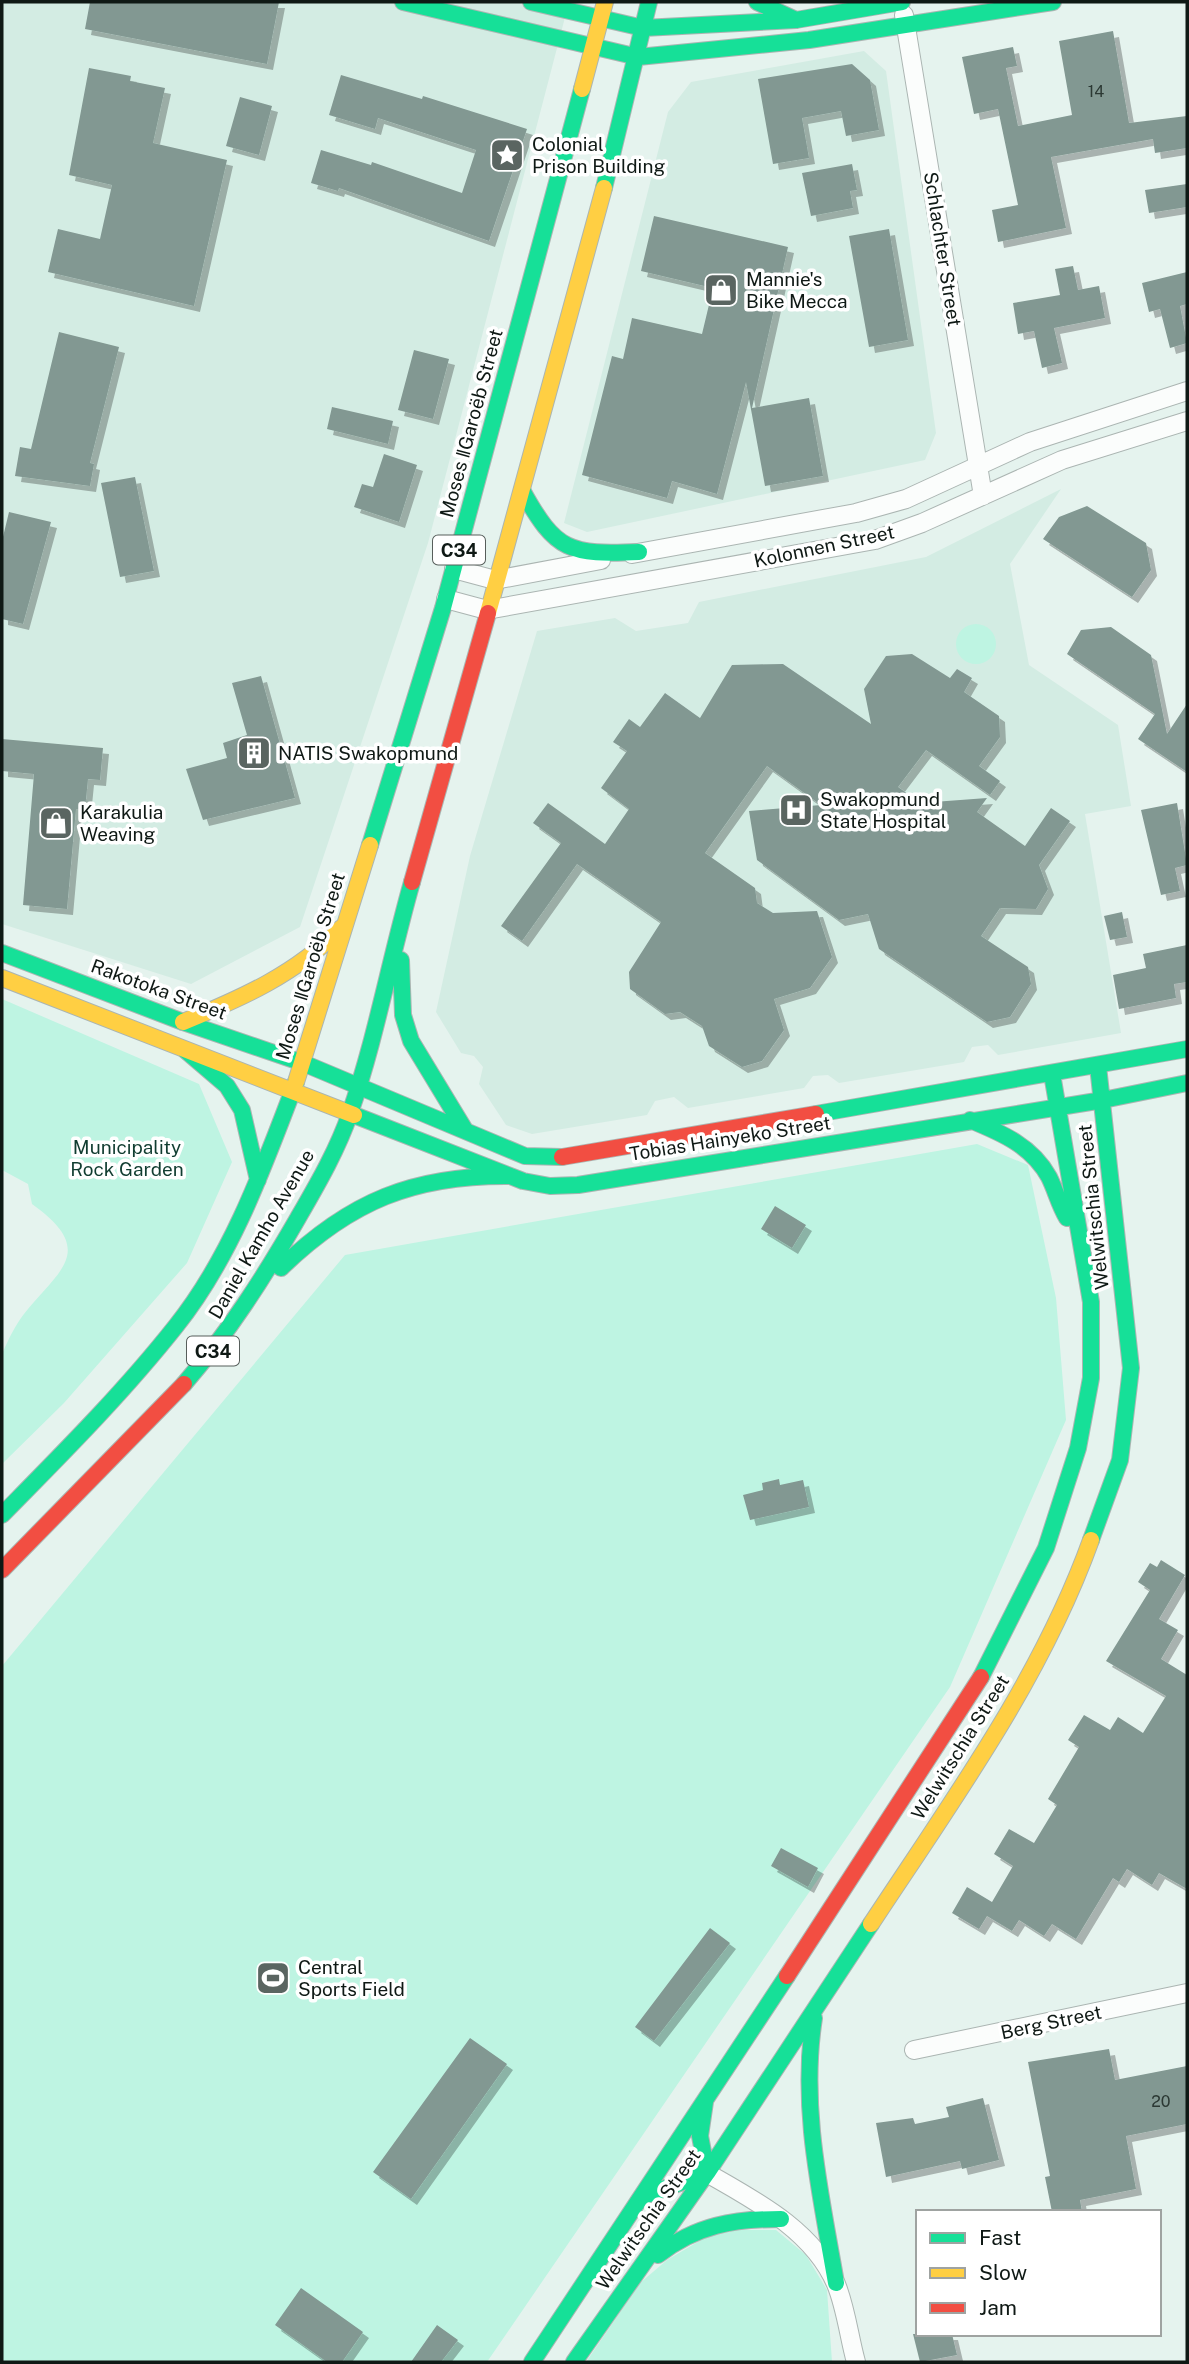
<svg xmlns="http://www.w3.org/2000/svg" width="1189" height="2364" font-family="'Public Sans',sans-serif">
	<defs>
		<filter id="shadow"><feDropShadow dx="6" dy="6" stdDeviation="0" flood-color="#0004"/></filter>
	</defs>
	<rect width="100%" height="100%" fill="#e5f3ee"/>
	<path fill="#d3ece3" d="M2,2H569L428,543L300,927L191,984L2,924Z
		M864,51L886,71L936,433L925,460L587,532L564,523L668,112L691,82Z
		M1061,489L1010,564L1029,665L1118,725L1131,806L1085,814L1121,1033L998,1055L988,1045L972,1047L964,1062L839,1083L828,1075L813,1076L804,1088L688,1108L674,1097L655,1101L647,1115L532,1134L506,1125L479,1084L483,1067L474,1056L461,1053L436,1012L470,856L537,631L615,618L636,631L688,623L699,602L926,557Z"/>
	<path fill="#bef4e2" d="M956 644a20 20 0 1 1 40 0a20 20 0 1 1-40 0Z
		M2,999L199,1084L232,1162L187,1263L64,1403L2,1464C2,1443 0,1366 3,1352C8,1340 16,1324 24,1314C59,1270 98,1251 32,1204L28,1184L2,1170Z
		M977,1144L1028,1165L1056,1298L1066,1420L950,1687L487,2362H2V1666L345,1255Z
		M718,2230H776L806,2255L827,2290L832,2362H586L640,2283L667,2260Z"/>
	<path fill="#829892" filter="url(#shadow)" d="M90,2H279L267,64L85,29Z
		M1113,31L1129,123L1187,116V148L1155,153L1153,139L1051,157L1066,228L998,242L992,210L1018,205L998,109L974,114L962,57L1013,47L1017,66L1006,68L1018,126L1072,115L1059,41Z
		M852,64L870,80L879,130L846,136L841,111L802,118L809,158L773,164L758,79Z
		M89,68L131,76L130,81L165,88L153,143L227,160L194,306L48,272L58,229L100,239L112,185L69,175Z
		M341,75L422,99L423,96L527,129L489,241L339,188L338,191L311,183L321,150L371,165L372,162L462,193L476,150L378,118L375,129L329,115Z
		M240,97L272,106L259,155L226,146Z
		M852,164L857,190L850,191L853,208L811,216L802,173Z
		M1187,184V207L1149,213L1145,190Z
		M654,216L788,247L752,408L809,398L823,476L765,486L746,382L717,494L672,481L667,498L582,475L612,356L623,359L632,318L702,334L713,288L641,271Z
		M889,229L908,340L869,347L849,236Z
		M1073,266L1078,290L1099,286L1105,318L1054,328L1062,363L1042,368L1034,331L1018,334L1013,303L1060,295L1055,269Z
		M1187,272V304L1180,306L1187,343L1170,348L1160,309L1149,312L1142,283Z
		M59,332L119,347L90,463L94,464L90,486L15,476L20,447L31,449Z
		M414,350L449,359L433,419L398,410Z
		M332,407L393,421L388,444L327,429Z
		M384,454L417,465L399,522L354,507L362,484L373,487Z
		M135,477L154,571L120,577L101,483Z
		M1087,506L1146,543L1151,570L1132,597L1043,539L1059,517Z
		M9,512L51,522L23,624L2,619V541Z
		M1111,627L1151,655L1167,734L1187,704V772L1138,739L1155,714L1067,654L1081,630Z
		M912,654L950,678L957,669L972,678L964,692L999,716L1000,737L979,766L1000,781L990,795L926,750L898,787L920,803L987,798L977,812L1025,846L1051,808L1070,821L1039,865L1048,889L1036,909L1000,908L981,936L1028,967L1031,984L1010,1017L987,1022L879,949L868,914L839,920L757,860L749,811L821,805L767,766L705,853L755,888L757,903L773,913L817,911L832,957L810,988L774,999L784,1030L762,1061L742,1067L709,1046L702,1026L680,1012L665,1014L630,989L629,972L661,922L577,864L522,941L501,926L561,843L533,823L548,803L605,844L629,809L601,788L627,751L613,742L629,719L640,727L665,693L700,718L732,665L783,664L871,724L864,689L886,656Z
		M261,676L295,798L203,820L186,769L227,758L223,743L247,735L232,683Z
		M2,739L103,748L100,780L88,779L85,809H76L67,909L23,905L34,774L2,771Z
		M1177,803L1187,865L1175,868L1180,891L1161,895L1141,810Z
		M1122,912L1127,937L1110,940L1104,916Z
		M1187,945V982L1174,984L1176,998L1119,1009L1113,975L1146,968L1143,954Z
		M775,1206L806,1225L792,1248L761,1229Z
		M779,1479L780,1485L803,1480L809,1507L750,1520L743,1495L763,1490L762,1483Z
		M1161,1560L1185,1575L1159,1619L1178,1630L1161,1659L1187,1675V1889L1159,1873L1152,1885L1127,1869L1119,1882L1113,1878L1076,1939L1052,1924L1044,1936L1019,1920L1012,1931L987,1916L979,1929L952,1913L967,1887L992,1902L1013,1866L994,1854L1009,1829L1034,1843L1057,1805L1048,1799L1079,1747L1068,1740L1084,1715L1110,1730L1118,1717L1143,1733L1166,1696L1106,1661L1150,1590L1138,1582L1150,1563L1157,1567Z
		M781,1848L818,1868L808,1887L771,1866Z
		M710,1928L730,1943L654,2041L635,2027Z
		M470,2038L507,2064L411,2199L373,2172Z
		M1109,2049L1115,2080L1187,2066V2124L1126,2136L1136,2189L1080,2200L1082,2212H1052L1045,2177L1050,2176L1028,2062Z
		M983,2098L999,2160L962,2169L960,2161L886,2177L876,2123L913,2118L915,2124L949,2117L946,2107Z
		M301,2288L363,2332L342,2362H327L275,2325Z
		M437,2325L458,2340L441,2362H411Z
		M913,2334H952L957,2355L920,2362Z"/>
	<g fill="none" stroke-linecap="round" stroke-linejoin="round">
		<g stroke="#abb5b2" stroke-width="20">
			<path id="street" d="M904,15L983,496
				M632,554L856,513L906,499L1030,442L1187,391
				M454,569L495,580L601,560
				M446,599L487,610L875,540L922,523L1062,460L1187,421
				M914,2050L1187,1993
				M707,2173C754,2200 813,2230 836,2284C846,2308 849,2337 856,2362"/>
		</g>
		<g stroke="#abb5b2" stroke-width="18">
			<path id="fast" d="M403,2L638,57L809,40L1053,2
				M531,2L643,28L796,20L902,2
				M757,2L796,20
				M604,188L649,2
				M522,490C556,552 570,555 639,552
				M370,845L443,608L582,89
				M2,953L183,1022L303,1063L525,1156L562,1157
				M401,960L403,1015L411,1041L465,1130
				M185,1050L227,1086L242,1110L258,1180
				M816,1114L1187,1049
				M354,1115L523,1181L550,1186L578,1185L1103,1100L1187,1083
				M970,1120C1002,1133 1032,1146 1049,1177C1056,1191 1059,1205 1067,1218
				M281,1268C350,1201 414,1175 510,1176
				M184,1384C229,1332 264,1277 298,1218C317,1185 338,1149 350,1113C376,1038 390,959 412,882
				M2,1515C62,1454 123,1393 176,1326C232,1256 264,1166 296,1082
				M1091,1540L1120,1460L1131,1368L1098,1066
				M981,1677L1046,1548L1078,1448L1091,1378V1302L1052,1074
				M814,2018C800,2108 821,2195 836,2283
				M644,2196L707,2173L700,2136L705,2102
				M658,2255C696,2225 734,2219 781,2219
				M532,2362L787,1976
				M574,2362L707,2173L871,1924"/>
		</g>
		<g stroke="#abb5b2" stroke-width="18">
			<path id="slow" d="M582,89L605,2
				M488,613L604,188
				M2,978L354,1115
				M183,1022C242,998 296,974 341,928
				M296,1082L370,845
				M871,1924C952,1801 1041,1679 1091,1540"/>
		</g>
		<g stroke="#abb5b2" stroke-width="18">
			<path id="jam" d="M412,882L488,613
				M562,1157L816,1114
				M2,1570L184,1384
				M787,1976L981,1677"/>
		</g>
		<use href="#street" stroke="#fbfdfc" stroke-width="18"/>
		<use href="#fast" stroke="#16e098" stroke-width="16"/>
		<use href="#slow" stroke="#ffcf43" stroke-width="16"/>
		<use href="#jam" stroke="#f24e42" stroke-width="16"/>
	</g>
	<defs>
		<g id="sight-square" transform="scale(1.75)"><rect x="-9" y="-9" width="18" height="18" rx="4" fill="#5a6561" stroke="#fff"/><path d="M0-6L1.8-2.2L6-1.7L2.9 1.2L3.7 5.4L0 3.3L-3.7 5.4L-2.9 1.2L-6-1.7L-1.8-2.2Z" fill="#fff"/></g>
		<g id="shop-square" transform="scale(1.75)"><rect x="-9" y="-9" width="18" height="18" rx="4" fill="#5a6561" stroke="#fff"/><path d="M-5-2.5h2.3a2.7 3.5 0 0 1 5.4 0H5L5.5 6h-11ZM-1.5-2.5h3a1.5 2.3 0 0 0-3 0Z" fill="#fff"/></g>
		<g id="building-square" transform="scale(1.75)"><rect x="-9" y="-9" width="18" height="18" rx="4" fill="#5a6561" stroke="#fff"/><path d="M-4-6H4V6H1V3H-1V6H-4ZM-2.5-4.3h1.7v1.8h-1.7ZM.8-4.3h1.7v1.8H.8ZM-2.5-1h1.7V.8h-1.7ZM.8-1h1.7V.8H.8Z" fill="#fff"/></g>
		<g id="hospital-square" transform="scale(1.75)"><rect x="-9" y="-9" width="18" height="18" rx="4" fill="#5a6561" stroke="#fff"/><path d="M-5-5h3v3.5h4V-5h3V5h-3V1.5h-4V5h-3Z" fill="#fff"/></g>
		<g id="stadium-square" transform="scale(1.75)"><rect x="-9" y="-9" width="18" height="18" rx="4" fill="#5a6561" stroke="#fff"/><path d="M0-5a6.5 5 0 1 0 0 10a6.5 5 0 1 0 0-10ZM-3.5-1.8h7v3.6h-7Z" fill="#fff"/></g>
	</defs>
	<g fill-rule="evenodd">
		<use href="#sight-square" x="507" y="155"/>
		<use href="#shop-square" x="721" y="290"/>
		<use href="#building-square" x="254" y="753"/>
		<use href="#hospital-square" x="796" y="810"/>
		<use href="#shop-square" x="56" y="823"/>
		<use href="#stadium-square" x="273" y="1978"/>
	</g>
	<g text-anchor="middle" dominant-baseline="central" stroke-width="7" stroke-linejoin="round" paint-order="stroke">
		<g font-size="16" fill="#2c3934">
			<text x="1096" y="91">14</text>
			<text x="1161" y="2101">20</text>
		</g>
		<g fill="#fff" stroke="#575e5b" stroke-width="2">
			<rect x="433" y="535.5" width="52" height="29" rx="5"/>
			<rect x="187" y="1336.5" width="52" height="29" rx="5"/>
		</g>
		<g font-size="18" font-weight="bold" fill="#0f1915">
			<text x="459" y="550">C34</text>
			<text x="213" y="1351">C34</text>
		</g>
		<g font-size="19" fill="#0f1915" stroke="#fff" text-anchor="start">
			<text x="532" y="144">Colonial<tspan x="532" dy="22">Prison Building</tspan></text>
			<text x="746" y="279">Mannie's<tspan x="746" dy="22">Bike Mecca</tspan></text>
			<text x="278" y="753">NATIS Swakopmund</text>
			<text x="820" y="799">Swakopmund<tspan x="820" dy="22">State Hospital</tspan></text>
			<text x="80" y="812">Karakulia<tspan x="80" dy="22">Weaving</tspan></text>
			<text x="298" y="1967">Central<tspan x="298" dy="22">Sports Field</tspan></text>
		</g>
		<g font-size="19" fill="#0f1915" stroke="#fff">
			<text transform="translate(943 249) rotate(81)">Schlachter Street</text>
			<text transform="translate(471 423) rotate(-75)">Moses ǁGaroëb Street</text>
			<text transform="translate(824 546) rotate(-12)">Kolonnen Street</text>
			<text transform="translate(310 966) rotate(-73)">Moses ǁGaroëb Street</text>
			<text transform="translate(159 989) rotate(20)">Rakotoka Street</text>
			<text transform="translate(730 1138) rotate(-9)">Tobias Hainyeko Street</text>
			<text transform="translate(1093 1207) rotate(-96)">Welwitschia Street</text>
			<text transform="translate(261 1234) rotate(-60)">Daniel Kamho Avenue</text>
			<text transform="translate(960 1747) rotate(-58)">Welwitschia Street</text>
			<text transform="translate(1051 2022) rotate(-12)">Berg Street</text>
			<text transform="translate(648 2219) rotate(-55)">Welwitschia Street</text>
		</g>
		<g font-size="19" fill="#113d31" stroke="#fff">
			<text x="127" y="1147">Municipality<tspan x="127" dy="22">Rock Garden</tspan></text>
		</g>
	</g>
	<rect width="1189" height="2364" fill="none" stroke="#0f1915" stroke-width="7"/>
	<rect x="916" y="2210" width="245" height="126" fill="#ffffff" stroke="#9fa3a1" stroke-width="2"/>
	<rect x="930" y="2233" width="35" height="10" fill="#16e098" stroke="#9fa3a1" stroke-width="2"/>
	<text x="979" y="2245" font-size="21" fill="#0f1915">Fast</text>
	<rect x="930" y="2268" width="35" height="10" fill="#ffcf43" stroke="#9fa3a1" stroke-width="2"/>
	<text x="979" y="2280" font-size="21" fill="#0f1915">Slow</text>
	<rect x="930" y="2303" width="35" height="10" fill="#f24e42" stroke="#9fa3a1" stroke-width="2"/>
	<text x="979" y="2315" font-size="21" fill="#0f1915">Jam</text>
</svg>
